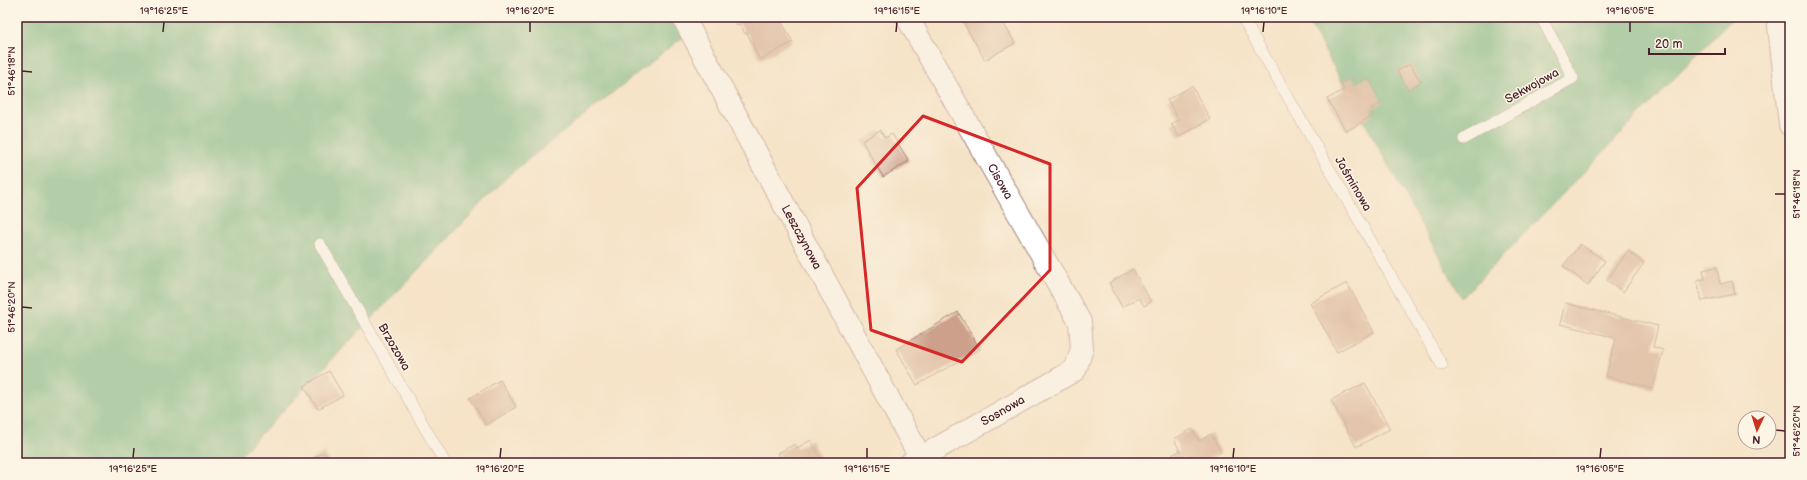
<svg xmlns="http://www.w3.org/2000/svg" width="1807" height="480" font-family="'Balsamiq Sans',sans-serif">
	<rect width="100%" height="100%" fill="#fcf5e5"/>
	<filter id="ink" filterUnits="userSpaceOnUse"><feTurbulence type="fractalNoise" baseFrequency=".025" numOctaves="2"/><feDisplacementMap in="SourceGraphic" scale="8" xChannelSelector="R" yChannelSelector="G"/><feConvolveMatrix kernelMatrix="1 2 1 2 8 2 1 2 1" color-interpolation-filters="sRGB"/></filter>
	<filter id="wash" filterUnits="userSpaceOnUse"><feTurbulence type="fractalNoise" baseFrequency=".012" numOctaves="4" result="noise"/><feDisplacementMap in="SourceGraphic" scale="16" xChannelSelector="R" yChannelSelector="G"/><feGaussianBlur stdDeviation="0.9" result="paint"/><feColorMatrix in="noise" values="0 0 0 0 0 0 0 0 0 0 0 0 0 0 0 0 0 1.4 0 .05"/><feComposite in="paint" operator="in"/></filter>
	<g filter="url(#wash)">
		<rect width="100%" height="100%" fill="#f5e3c8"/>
		<path fill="#61b27e" stroke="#566854" d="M17,17H708L510,174L233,463H17Z
			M1306,17H1734L1462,298Z"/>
		<g id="blocks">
			<path fill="#cca08a" d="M732,17H784L780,19L793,42L760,60L747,33L745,34L740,24L737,25Z
				M968,17H1000L1015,43L985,60L962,20Z
				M1410,64L1421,82L1408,90L1397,71Z
				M1352,77L1356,84L1368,77L1382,103L1371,109L1374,115L1346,131L1327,99L1344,90L1341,83Z
				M1192,86L1210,119L1179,137L1171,124L1179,120L1167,100Z
				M880,130L885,138L892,134L909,161L883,177L862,141Z
				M1580,244L1605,261L1588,285L1563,266Z
				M1628,251L1644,263L1623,292L1607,280Z
				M1717,267L1720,284L1732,281L1735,294L1702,301L1697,281L1705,279L1703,270Z
				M1133,269L1151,302L1144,306L1139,298L1122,307L1109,283Z
				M1347,283L1374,332L1337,352L1310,303Z
				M1565,303L1658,326L1653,347L1663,350L1653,389L1606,376L1616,338L1560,324Z
				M958,312L980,349L917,385L896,349Z
				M329,371L343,395L318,409L304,386Z
				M500,380L516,407L486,425L470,398Z
				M1365,383L1390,429L1356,447L1331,400Z
				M1192,429L1199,441L1211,434L1221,452L1201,463H1187L1185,458L1176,463L1172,455L1180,451L1174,439Z
				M811,440L823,463H783L778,453L795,444L797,448Z
				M324,452L330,463H305Z"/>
		</g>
	</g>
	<g filter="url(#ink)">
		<use href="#blocks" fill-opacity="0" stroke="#a0817a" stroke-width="1"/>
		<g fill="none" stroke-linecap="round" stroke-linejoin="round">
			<g stroke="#a0817a" stroke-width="12">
				<path id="lane" d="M1242,17L1442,365
					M1464,139L1573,78L1541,17
					M320,244L445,463"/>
			</g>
			<g stroke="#a0817a" stroke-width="24">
				<g id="street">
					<path id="s1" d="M683,17L920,457"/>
					<path id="s2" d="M907,17L1080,322L1082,349L1075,370L911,463"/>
					<path d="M1778,17L1790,125"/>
				</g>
			</g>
			<use href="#lane" stroke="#fff" stroke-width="11"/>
			<use href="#street" stroke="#fff" stroke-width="22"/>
		</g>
	</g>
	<path d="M0 0H1807V480H0ZM923,116L1050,164V270L962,362L871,330L857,188Z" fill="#f5e3c8" fill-opacity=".55" fill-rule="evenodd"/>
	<path fill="none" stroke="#d62828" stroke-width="3" stroke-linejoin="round" d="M923,116L1050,164V270L962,362L871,330L857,188Z"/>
	<path fill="none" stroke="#4a1f2b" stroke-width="1.5" d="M163,32L164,22M530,32V22M896,32L897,22M1263,32L1264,22M1630,32V22M22,71L32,72M1775,194H1785M22,307L32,308M1775,430L1785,431M133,458L134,448M500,458L501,448M867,458V448M1233,458L1234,448M1600,458L1601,448"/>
	<g text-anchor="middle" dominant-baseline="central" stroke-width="3" stroke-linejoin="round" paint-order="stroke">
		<g font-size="12" fill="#4a1f2b" stroke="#fcf5e5">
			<text transform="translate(1532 86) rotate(-29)">Sekwojowa</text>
			<text stroke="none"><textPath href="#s2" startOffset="189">Cisowa</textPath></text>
			<text transform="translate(1353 184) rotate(60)">Jaśminowa</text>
			<text stroke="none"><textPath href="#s1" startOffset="250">Leszczynowa</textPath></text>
			<text transform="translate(394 347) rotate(60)">Brzozowa</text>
			<text transform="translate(1003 411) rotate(-30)">Sosnowa</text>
		</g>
	</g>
	<rect width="1807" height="480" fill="none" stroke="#fcf5e5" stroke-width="44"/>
	<g transform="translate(1757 430) rotate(184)"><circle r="19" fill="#fcf5e5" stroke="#b59f9b"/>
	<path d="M0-3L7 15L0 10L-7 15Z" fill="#c8321e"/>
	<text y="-6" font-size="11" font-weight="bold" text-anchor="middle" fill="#4a1f2b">N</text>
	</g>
	<path d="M1649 48v6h76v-6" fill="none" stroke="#4a1f2b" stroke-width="2"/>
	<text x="1655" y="48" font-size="12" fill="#4a1f2b" stroke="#fcf5e5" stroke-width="3" paint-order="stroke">20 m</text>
	<rect x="22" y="22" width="1763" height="436" fill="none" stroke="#4a1f2b" stroke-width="1.5"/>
	<g font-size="10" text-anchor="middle" fill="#4a1f2b">
		<text x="164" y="14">19°16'25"E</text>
		<text x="530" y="14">19°16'20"E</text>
		<text x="897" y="14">19°16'15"E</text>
		<text x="1264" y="14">19°16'10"E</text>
		<text x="1630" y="14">19°16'05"E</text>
		<text transform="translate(11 71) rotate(-90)" y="4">51°46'18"N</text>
		<text transform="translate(1796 194) rotate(-90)" y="4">51°46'18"N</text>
		<text transform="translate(11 307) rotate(-90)" y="4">51°46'20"N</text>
		<text transform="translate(1796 431) rotate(-90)" y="4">51°46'20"N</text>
		<text x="133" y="472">19°16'25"E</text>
		<text x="500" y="472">19°16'20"E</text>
		<text x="867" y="472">19°16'15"E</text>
		<text x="1233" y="472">19°16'10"E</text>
		<text x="1600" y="472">19°16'05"E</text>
	</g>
</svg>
